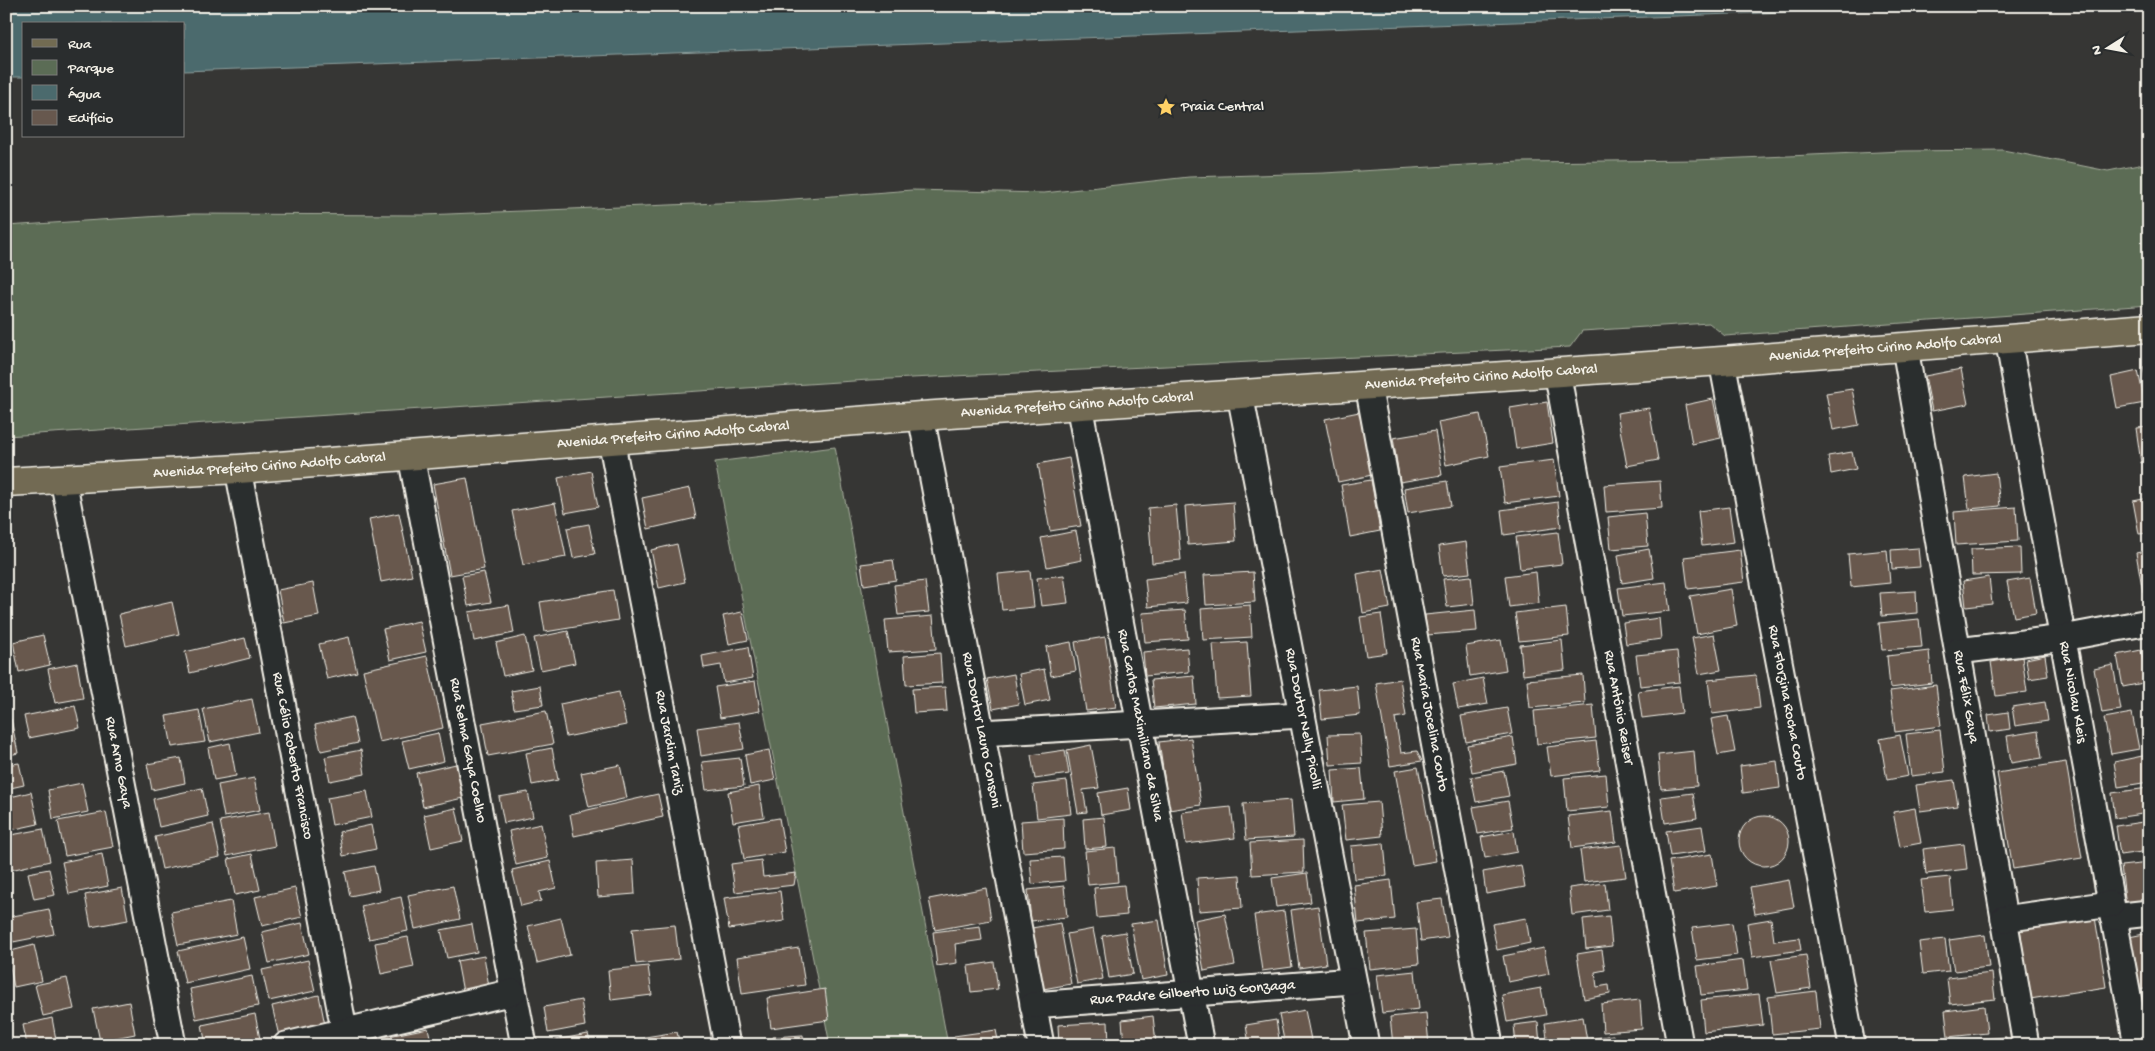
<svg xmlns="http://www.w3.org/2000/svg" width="2155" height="1051" font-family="'Gochi Hand',sans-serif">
	<rect width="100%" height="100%" fill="#363634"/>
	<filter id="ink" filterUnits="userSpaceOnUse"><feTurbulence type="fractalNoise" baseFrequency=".02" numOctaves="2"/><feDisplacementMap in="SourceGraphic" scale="10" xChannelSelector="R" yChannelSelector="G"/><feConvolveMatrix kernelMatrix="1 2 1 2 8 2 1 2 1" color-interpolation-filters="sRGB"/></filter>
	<g filter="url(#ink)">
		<path fill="#5b6c55" stroke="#a8ae9e" d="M2003,150L2108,171L2149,163V305L1725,336L1709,323L1582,331L1570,347L869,380L6,436V226L193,214L424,215L767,201L912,190L1044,193L1189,177L1324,173L1520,162L1696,160L1903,151Z
			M835,447L948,1045H830L715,462Z"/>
		<path fill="#4b6a6d" stroke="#8fa09e" d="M6,6H1949L184,71V24H24V77H6Z"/>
		<path fill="#67584e" stroke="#f4f1e8" d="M2149,366V396L2143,367Z
			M1961,369L1968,404L1932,411L1925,376Z
			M2138,371L2145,403L2117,408L2111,377Z
			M1852,389L1859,425L1833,430L1826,393Z
			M1713,399L1721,438L1692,444L1685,405Z
			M1547,402L1553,443L1516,449L1510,408Z
			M1649,408L1658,460L1627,466L1617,413Z
			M1359,412L1372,475L1338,482L1325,419Z
			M1480,414L1489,456L1446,465L1438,422Z
			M2149,427V461L2141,463L2136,428Z
			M1435,431L1442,475L1400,482L1393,438Z
			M1852,452L1856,469L1831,474L1828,456Z
			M1069,458L1081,526L1050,531L1038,464Z
			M1554,460L1559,496L1505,503L1500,467Z
			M591,471L598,507L565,513L558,478Z
			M1996,473L2000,506L1969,509L1965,477Z
			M467,478L484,569L450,575L433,484Z
			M1371,480L1380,531L1350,537L1341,485Z
			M1447,481L1451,506L1408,513L1404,488Z
			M1660,481L1662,508L1606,512L1604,485Z
			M690,488L696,518L648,529L642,498Z
			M2149,498V533L2139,534L2133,501Z
			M1233,502L1236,541L1188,545L1185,506Z
			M1558,502L1561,527L1504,535L1501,510Z
			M555,503L566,557L523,565L512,511Z
			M1176,505L1181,560L1152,563L1148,508Z
			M1729,507L1734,542L1702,546L1698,511Z
			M2016,507L2018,541L1956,545L1954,512Z
			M399,513L412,576L381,582L369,519Z
			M1645,513L1648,546L1611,549L1608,517Z
			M589,524L595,554L573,558L567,528Z
			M1076,531L1082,560L1047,567L1041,538Z
			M1558,532L1562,564L1520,569L1516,537Z
			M1466,542L1470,573L1443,576L1439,546Z
			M677,544L685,582L659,588L651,550Z
			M2020,547L2021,574L1972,575L1971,549Z
			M1918,548L1920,567L1892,569L1891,550Z
			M1649,549L1654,578L1622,583L1618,555Z
			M1740,550L1744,582L1688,589L1684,557Z
			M1887,550L1890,583L1851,587L1848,554Z
			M2149,550V591L2143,592L2136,553Z
			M893,560L896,580L864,585L861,564Z
			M1383,569L1390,608L1363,613L1357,574Z
			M1030,571L1034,607L1002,610L998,574Z
			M484,572L491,602L468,606L462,576Z
			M1253,572L1255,602L1206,605L1204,575Z
			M1536,572L1539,603L1509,607L1505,576Z
			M1184,574L1187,603L1148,607L1145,579Z
			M1064,575L1068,603L1041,606L1037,578Z
			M1471,576L1474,604L1447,607L1443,579Z
			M1989,577L1992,604L1966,607L1963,581Z
			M2030,578L2036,613L2014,617L2007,582Z
			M925,581L929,612L898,615L894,585Z
			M1666,582L1670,611L1622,616L1618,588Z
			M313,583L319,616L284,623L278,590Z
			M1731,589L1737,626L1697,634L1690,596Z
			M613,590L618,620L545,632L540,602Z
			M1916,591L1917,613L1882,616L1880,593Z
			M172,602L179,634L126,646L119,614Z
			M509,605L514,633L474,641L469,612Z
			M1250,605L1252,637L1203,640L1201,609Z
			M1566,607L1569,636L1519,641L1515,613Z
			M1185,610L1188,639L1145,642L1142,613Z
			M1475,610L1477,631L1427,635L1425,615Z
			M742,612L748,640L729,644L723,616Z
			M1381,614L1387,653L1366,656L1360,617Z
			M933,616L936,649L888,652L885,620Z
			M1659,618L1661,639L1626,644L1623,623Z
			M1919,619L1922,647L1882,650L1879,623Z
			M419,621L426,652L390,660L383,629Z
			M568,631L575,663L541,670L534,638Z
			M1714,634L1721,670L1699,674L1692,638Z
			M43,635L50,665L19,672L13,642Z
			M525,636L532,670L503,676L496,643Z
			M349,637L357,672L327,679L319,644Z
			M1105,637L1116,707L1086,711L1075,642Z
			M245,638L250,658L190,673L185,652Z
			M1501,640L1506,670L1470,676L1466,646Z
			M1562,640L1565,670L1523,675L1520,645Z
			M1071,642L1076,671L1051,676L1046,647Z
			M1247,642L1251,696L1217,698L1213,644Z
			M748,647L753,678L724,683L721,665L704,668L702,656Z
			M1187,648L1189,672L1145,676L1143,652Z
			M2141,650L2148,682L2123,687L2117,655Z
			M1677,651L1680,682L1640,686L1636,655Z
			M1929,651L1932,683L1890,688L1887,656Z
			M940,653L942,683L906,685L904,656Z
			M2045,655L2048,676L2029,679L2026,659Z
			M427,656L443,728L379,742L363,670Z
			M2022,657L2027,692L1996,696L1991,662Z
			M77,663L83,698L55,703L48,669Z
			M2113,665L2121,710L2102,713L2094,669Z
			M1044,669L1050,700L1025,705L1019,674Z
			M1014,674L1019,704L993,709L987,679Z
			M1583,675L1585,703L1530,708L1527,680Z
			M1756,675L1760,708L1712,714L1708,680Z
			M1194,676L1196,704L1154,708L1151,680Z
			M1483,678L1488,704L1458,709L1453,684Z
			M1400,679L1406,716L1395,718L1401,753L1417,751L1422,761L1390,766L1376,683Z
			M755,681L760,711L720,718L715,687Z
			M1936,685L1941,726L1895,732L1890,691Z
			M540,686L543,705L514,709L511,691Z
			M1357,686L1360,715L1322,719L1319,690Z
			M1679,686L1682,713L1642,718L1638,691Z
			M945,687L947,711L914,713L912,689Z
			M619,692L626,725L566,737L560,704Z
			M252,699L259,732L210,742L203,709Z
			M2045,702L2048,721L2015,726L2012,707Z
			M1593,705L1596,738L1537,744L1534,711Z
			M75,706L80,728L29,738L24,716Z
			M1507,708L1512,734L1466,742L1461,716Z
			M199,710L205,742L172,747L166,716Z
			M546,711L553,744L488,756L482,723Z
			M2008,712L2010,729L1990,732L1988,715Z
			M2132,713L2139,749L2111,754L2104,718Z
			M1728,716L1735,752L1718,755L1711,719Z
			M352,717L358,743L321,751L315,725Z
			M11,719L18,753L6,756V720Z
			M739,722L744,749L701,756L697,728Z
			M1940,730L1945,772L1911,776L1906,734Z
			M2038,731L2042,758L2011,763L2007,736Z
			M438,733L444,761L409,769L402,741Z
			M1360,734L1362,763L1330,765L1328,735Z
			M1900,735L1908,776L1887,780L1880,739Z
			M1513,737L1517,764L1472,772L1467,745Z
			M1191,738L1201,805L1169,810L1159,742Z
			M1596,741L1600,770L1551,776L1547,747Z
			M230,743L236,776L214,780L208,748Z
			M1091,745L1099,788L1083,790L1087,812L1078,813L1067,750Z
			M552,748L558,780L532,785L526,753Z
			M361,750L365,774L330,781L325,757Z
			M769,750L775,780L750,785L745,755Z
			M1065,750L1069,774L1035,779L1031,755Z
			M1694,751L1697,786L1661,789L1658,755Z
			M2147,755L2149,782L2118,787L2114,762Z
			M181,758L185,783L152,790L147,764Z
			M740,758L744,786L706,790L702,762Z
			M1777,761L1780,788L1743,793L1740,766Z
			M2066,762L2082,858L2013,869L1997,773Z
			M19,763L24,785L6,789V765Z
			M456,764L463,798L423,807L416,773Z
			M620,765L627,798L589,807L581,773Z
			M1418,767L1436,861L1412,865L1395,771Z
			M1361,768L1364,799L1334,802L1332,770Z
			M1504,771L1509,796L1476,802L1471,777Z
			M1606,774L1609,807L1567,811L1564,778Z
			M254,778L260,810L224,817L218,785Z
			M1954,780L1958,806L1920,811L1916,785Z
			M1067,781L1071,814L1037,818L1033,785Z
			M82,783L88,812L53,819L48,790Z
			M759,786L764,817L733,822L728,792Z
			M202,788L208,816L159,827L153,799Z
			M1128,788L1131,810L1101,815L1098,793Z
			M2148,788L2149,813L2115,818L2112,793Z
			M367,791L372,817L332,825L327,798Z
			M31,792L38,824L6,831V798Z
			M528,792L533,817L504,823L499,797Z
			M1693,793L1697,818L1665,823L1661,797Z
			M658,794L663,817L574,836L570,814Z
			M1291,800L1294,837L1246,840L1243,804Z
			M1508,801L1513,828L1478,834L1473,807Z
			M1379,802L1382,836L1346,840L1342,805Z
			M1231,807L1235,838L1186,844L1182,812Z
			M456,808L463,841L431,848L424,815Z
			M1915,808L1921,843L1900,847L1893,812Z
			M1612,811L1616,842L1572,848L1568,816Z
			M106,812L113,847L65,856L58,821Z
			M269,812L275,846L227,856L220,821Z
			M1739 841a25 25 0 1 1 50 0a25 25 0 1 1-50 0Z
			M1104,817L1107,847L1085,849L1083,819Z
			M779,818L785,852L744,859L738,825Z
			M1063,818L1064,849L1023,852L1021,821Z
			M2149,821V851L2120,855L2116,826Z
			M213,824L220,857L162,869L155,837Z
			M541,824L548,858L516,865L509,831Z
			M371,825L376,849L343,856L339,832Z
			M1702,826L1706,851L1670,856L1666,831Z
			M43,829L50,861L6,871V836Z
			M1514,831L1517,852L1485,858L1481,837Z
			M1303,840L1304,872L1252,875L1250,843Z
			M1384,843L1387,876L1354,879L1351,846Z
			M1964,844L1967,869L1926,874L1923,849Z
			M1621,845L1626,877L1584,882L1580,850Z
			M1115,848L1118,882L1088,885L1085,851Z
			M102,854L108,886L69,894L62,862Z
			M252,854L260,890L235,895L228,859Z
			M1712,854L1717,886L1674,893L1669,861Z
			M1063,857L1065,881L1032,884L1030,859Z
			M633,860L635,894L598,897L596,863Z
			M761,860L763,877L796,873L794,885L735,892L731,864Z
			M550,861L556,888L539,892L541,901L521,906L512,870Z
			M2149,863V903L2126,906L2121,866Z
			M1521,865L1525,887L1486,894L1483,872Z
			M374,866L379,890L350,896L345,872Z
			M49,869L55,895L34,899L28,873Z
			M1307,873L1311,902L1276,907L1272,878Z
			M1240,875L1242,908L1199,911L1197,878Z
			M1950,877L1953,909L1925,912L1921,880Z
			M1391,880L1395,919L1358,923L1354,885Z
			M1789,880L1794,907L1755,914L1750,887Z
			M1605,883L1608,910L1572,915L1569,888Z
			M1124,885L1127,915L1097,918L1094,888Z
			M453,886L460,919L415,929L408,895Z
			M1064,886L1067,917L1031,921L1028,890Z
			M122,888L128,920L91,927L85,895Z
			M295,888L302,917L262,926L255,897Z
			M986,888L991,920L935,930L929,899Z
			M780,891L784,921L729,929L724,898Z
			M401,897L408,931L369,939L361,906Z
			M1442,899L1448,937L1421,941L1416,902Z
			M231,901L237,934L178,945L171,912Z
			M1318,906L1326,964L1299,968L1291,910Z
			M49,909L54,934L13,942L8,917Z
			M1284,911L1292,967L1262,971L1254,915Z
			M1225,914L1235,965L1204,971L1195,920Z
			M1609,916L1612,946L1586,949L1583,919Z
			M2095,917L2106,987L2030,999L2020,928Z
			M561,918L570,955L537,963L528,926Z
			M1526,918L1530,943L1497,950L1492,924Z
			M1771,919L1774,941L1799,938L1801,950L1752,957L1747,923Z
			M1159,920L1168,975L1141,980L1131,924Z
			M302,923L309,954L269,963L262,932Z
			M1060,923L1071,984L1043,989L1032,928Z
			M1732,923L1737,955L1697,960L1692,928Z
			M472,924L477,952L447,958L441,930Z
			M675,925L679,959L636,964L632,929Z
			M980,926L982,940L955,944L957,963L937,966L933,932Z
			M1093,929L1103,979L1077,984L1067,934Z
			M1416,929L1419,964L1370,969L1366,933Z
			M1125,932L1133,974L1109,978L1102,936Z
			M2149,933V988L2139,990L2129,937Z
			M1985,935L1989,967L1954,971L1949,940Z
			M243,937L250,969L185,983L178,951Z
			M408,937L414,967L381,974L375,943Z
			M1945,939L1949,971L1923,974L1919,942Z
			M34,945L42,981L14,987L7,952Z
			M799,948L805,985L742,994L737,957Z
			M1544,948L1549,974L1508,982L1503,956Z
			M1602,950L1605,970L1595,972L1597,987L1609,985L1610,994L1584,999L1577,954Z
			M1806,955L1811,988L1777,993L1771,960Z
			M484,956L489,987L463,992L457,961Z
			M308,960L315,991L269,1001L262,970Z
			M1743,960L1747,990L1701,995L1697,966Z
			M994,962L998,989L971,992L968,966Z
			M648,966L652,995L611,1000L608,970Z
			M1415,971L1419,1009L1382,1013L1377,975Z
			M1992,973L1995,999L1950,1004L1947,978Z
			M252,976L258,1006L196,1019L190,989Z
			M67,978L74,1009L43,1016L35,985Z
			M1541,988L1546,1015L1507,1022L1502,995Z
			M825,989L829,1020L771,1028L767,998Z
			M1816,991L1820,1029L1772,1034L1768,997Z
			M1759,994L1763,1025L1704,1032L1701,1000Z
			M319,995L325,1025L279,1036L272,1006Z
			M581,1000L585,1026L548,1033L544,1007Z
			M1640,1000L1642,1029L1603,1032L1601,1004Z
			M129,1002L135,1034L100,1041L93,1009Z
			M1984,1006L1987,1033L1948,1037L1945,1011Z
			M1305,1010L1312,1045H1285L1279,1015Z
			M1426,1013L1429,1045H1393L1390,1017Z
			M255,1014L261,1044L206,1045L202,1025Z
			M1153,1016L1156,1043L1124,1045L1122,1020Z
			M1583,1017L1587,1041L1548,1045L1545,1023Z
			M52,1018L57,1045H27L23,1025Z
			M1276,1020L1280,1045H1249L1246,1025Z
			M1108,1022L1109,1045H1059L1058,1025Z
			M1538,1022L1540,1044L1516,1045L1514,1025Z
			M428,1028L432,1045H375L374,1039Z
			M996,1030L999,1045H955L954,1036Z
			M677,1032L680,1045H647L645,1037Z
			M588,1034L591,1045H551L550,1041Z
			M803,1035L804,1045H773V1037Z
			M1613,1035L1615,1045H1591L1590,1039Z
			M2006,1037V1045H1970L1969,1040Z
			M147,1038L148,1045H118Z
			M1962,1040L1963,1045H1940V1042Z"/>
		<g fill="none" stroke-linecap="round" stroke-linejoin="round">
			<g stroke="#f4f1e8" stroke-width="29">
				<g id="minor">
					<path id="s1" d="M2008,339L2137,1045"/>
					<path id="s2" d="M1905,348L2026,1045"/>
					<path id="s3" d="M1722,361L1852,1045"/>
					<path id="s4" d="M1557,371L1680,1045"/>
					<path id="s5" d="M1368,385L1490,1045"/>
					<path id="s6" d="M1240,394L1366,1045"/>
					<path id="s7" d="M1079,405L1201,1045"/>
					<path id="s8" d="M921,416L1041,1045"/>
					<path id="s9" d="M611,439L727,1045"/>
					<path id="s10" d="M411,456L524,1045"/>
					<path id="s11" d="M238,469L347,1045"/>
					<path id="s12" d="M63,479L173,1045"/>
					<path d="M1958,651L2063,638L2149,622"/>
					<path d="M981,733L1302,715"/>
					<path d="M2113,917L2149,913"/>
					<path d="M2004,919L2111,904"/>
					<path id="s13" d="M1033,1005L1353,981"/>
					<path d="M286,1045L513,992"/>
				</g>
			</g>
			<g stroke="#f4f1e8" stroke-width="31">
				<g id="major">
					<path id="s14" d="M6,482L238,469L921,416L1722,361L2149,328"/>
				</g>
			</g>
			<use href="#minor" stroke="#2a2d2e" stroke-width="25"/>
			<use href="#major" stroke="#726b52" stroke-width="28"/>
		</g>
	</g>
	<defs>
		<g id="sight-bare" transform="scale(1.5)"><path d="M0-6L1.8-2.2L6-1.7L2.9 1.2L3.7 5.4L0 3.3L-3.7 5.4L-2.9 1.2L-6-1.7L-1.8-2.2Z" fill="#ffd166" stroke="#2a2d2e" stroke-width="2.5" paint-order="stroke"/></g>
	</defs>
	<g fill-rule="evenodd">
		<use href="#sight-bare" x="1166" y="107"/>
	</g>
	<g text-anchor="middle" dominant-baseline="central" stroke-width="4" stroke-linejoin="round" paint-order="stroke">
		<g font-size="15" fill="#f4f1e8" stroke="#2a2d2e" text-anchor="start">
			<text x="1181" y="107">Praia Central</text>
		</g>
		<g font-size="15" fill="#f4f1e8" stroke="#2a2d2e">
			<text stroke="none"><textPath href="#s14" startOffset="1884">Avenida Prefeito Cirino Adolfo Cabral</textPath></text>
			<text stroke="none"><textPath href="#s14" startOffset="1479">Avenida Prefeito Cirino Adolfo Cabral</textPath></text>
			<text stroke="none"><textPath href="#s14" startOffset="1074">Avenida Prefeito Cirino Adolfo Cabral</textPath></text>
			<text stroke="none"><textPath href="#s14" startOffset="669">Avenida Prefeito Cirino Adolfo Cabral</textPath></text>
			<text stroke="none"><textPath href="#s14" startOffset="264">Avenida Prefeito Cirino Adolfo Cabral</textPath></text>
			<text stroke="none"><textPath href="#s1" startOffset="359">Rua Nicolau Kleis</textPath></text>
			<text stroke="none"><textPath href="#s2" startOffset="354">Rua Félix Gaya</textPath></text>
			<text stroke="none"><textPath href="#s3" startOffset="348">Rua Florzina Rocha Couto</textPath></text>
			<text stroke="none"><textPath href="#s4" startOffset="342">Rua Antônio Reiser</textPath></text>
			<text stroke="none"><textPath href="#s5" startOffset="335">Rua Maria Jocelina Couto</textPath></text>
			<text stroke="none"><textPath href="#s6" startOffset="331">Rua Doutor Nelly Picolli</textPath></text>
			<text stroke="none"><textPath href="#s7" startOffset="326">Rua Carlos Maximiliano da Silva</textPath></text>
			<text stroke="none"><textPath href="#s8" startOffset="320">Rua Doutor Lauro Consoni</textPath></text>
			<text stroke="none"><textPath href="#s9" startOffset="309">Rua Jardim Taniz</textPath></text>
			<text stroke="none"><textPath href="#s10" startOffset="300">Rua Selma Gaya Coelho</textPath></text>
			<text stroke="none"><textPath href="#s11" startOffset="292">Rua Célio Roberto Francisco</textPath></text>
			<text stroke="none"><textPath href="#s12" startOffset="289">Rua Arno Gaya</textPath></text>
			<text stroke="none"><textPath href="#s13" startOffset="160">Rua Padre Gilberto Luiz Gonzaga</textPath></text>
		</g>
	</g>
	<rect width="2155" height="1051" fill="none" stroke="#2a2d2e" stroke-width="25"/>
	<rect x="12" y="12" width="2130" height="1026" fill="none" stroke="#f4f1e8" stroke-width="2" filter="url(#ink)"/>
	<rect x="22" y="22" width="162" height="115" fill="#2a2d2e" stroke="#7b7b78"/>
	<rect x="32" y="39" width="25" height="8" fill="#726b52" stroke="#7b7b78"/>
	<text x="68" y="48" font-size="15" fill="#f4f1e8">Rua</text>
	<rect x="32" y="60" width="25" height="15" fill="#5b6c55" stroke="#7b7b78"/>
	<text x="68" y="72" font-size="15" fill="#f4f1e8">Parque</text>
	<rect x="32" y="85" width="25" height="15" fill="#4b6a6d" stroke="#7b7b78"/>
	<text x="68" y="98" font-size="15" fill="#f4f1e8">Água</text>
	<rect x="32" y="110" width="25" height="15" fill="#67584e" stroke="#7b7b78"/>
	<text x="68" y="122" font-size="15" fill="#f4f1e8">Edifício</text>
	<g transform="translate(2108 48) rotate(259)" stroke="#2a2d2e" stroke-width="4" paint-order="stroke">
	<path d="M0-4L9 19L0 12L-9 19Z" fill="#f4f1e8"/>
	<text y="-8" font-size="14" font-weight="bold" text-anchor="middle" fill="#f4f1e8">N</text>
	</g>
</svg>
